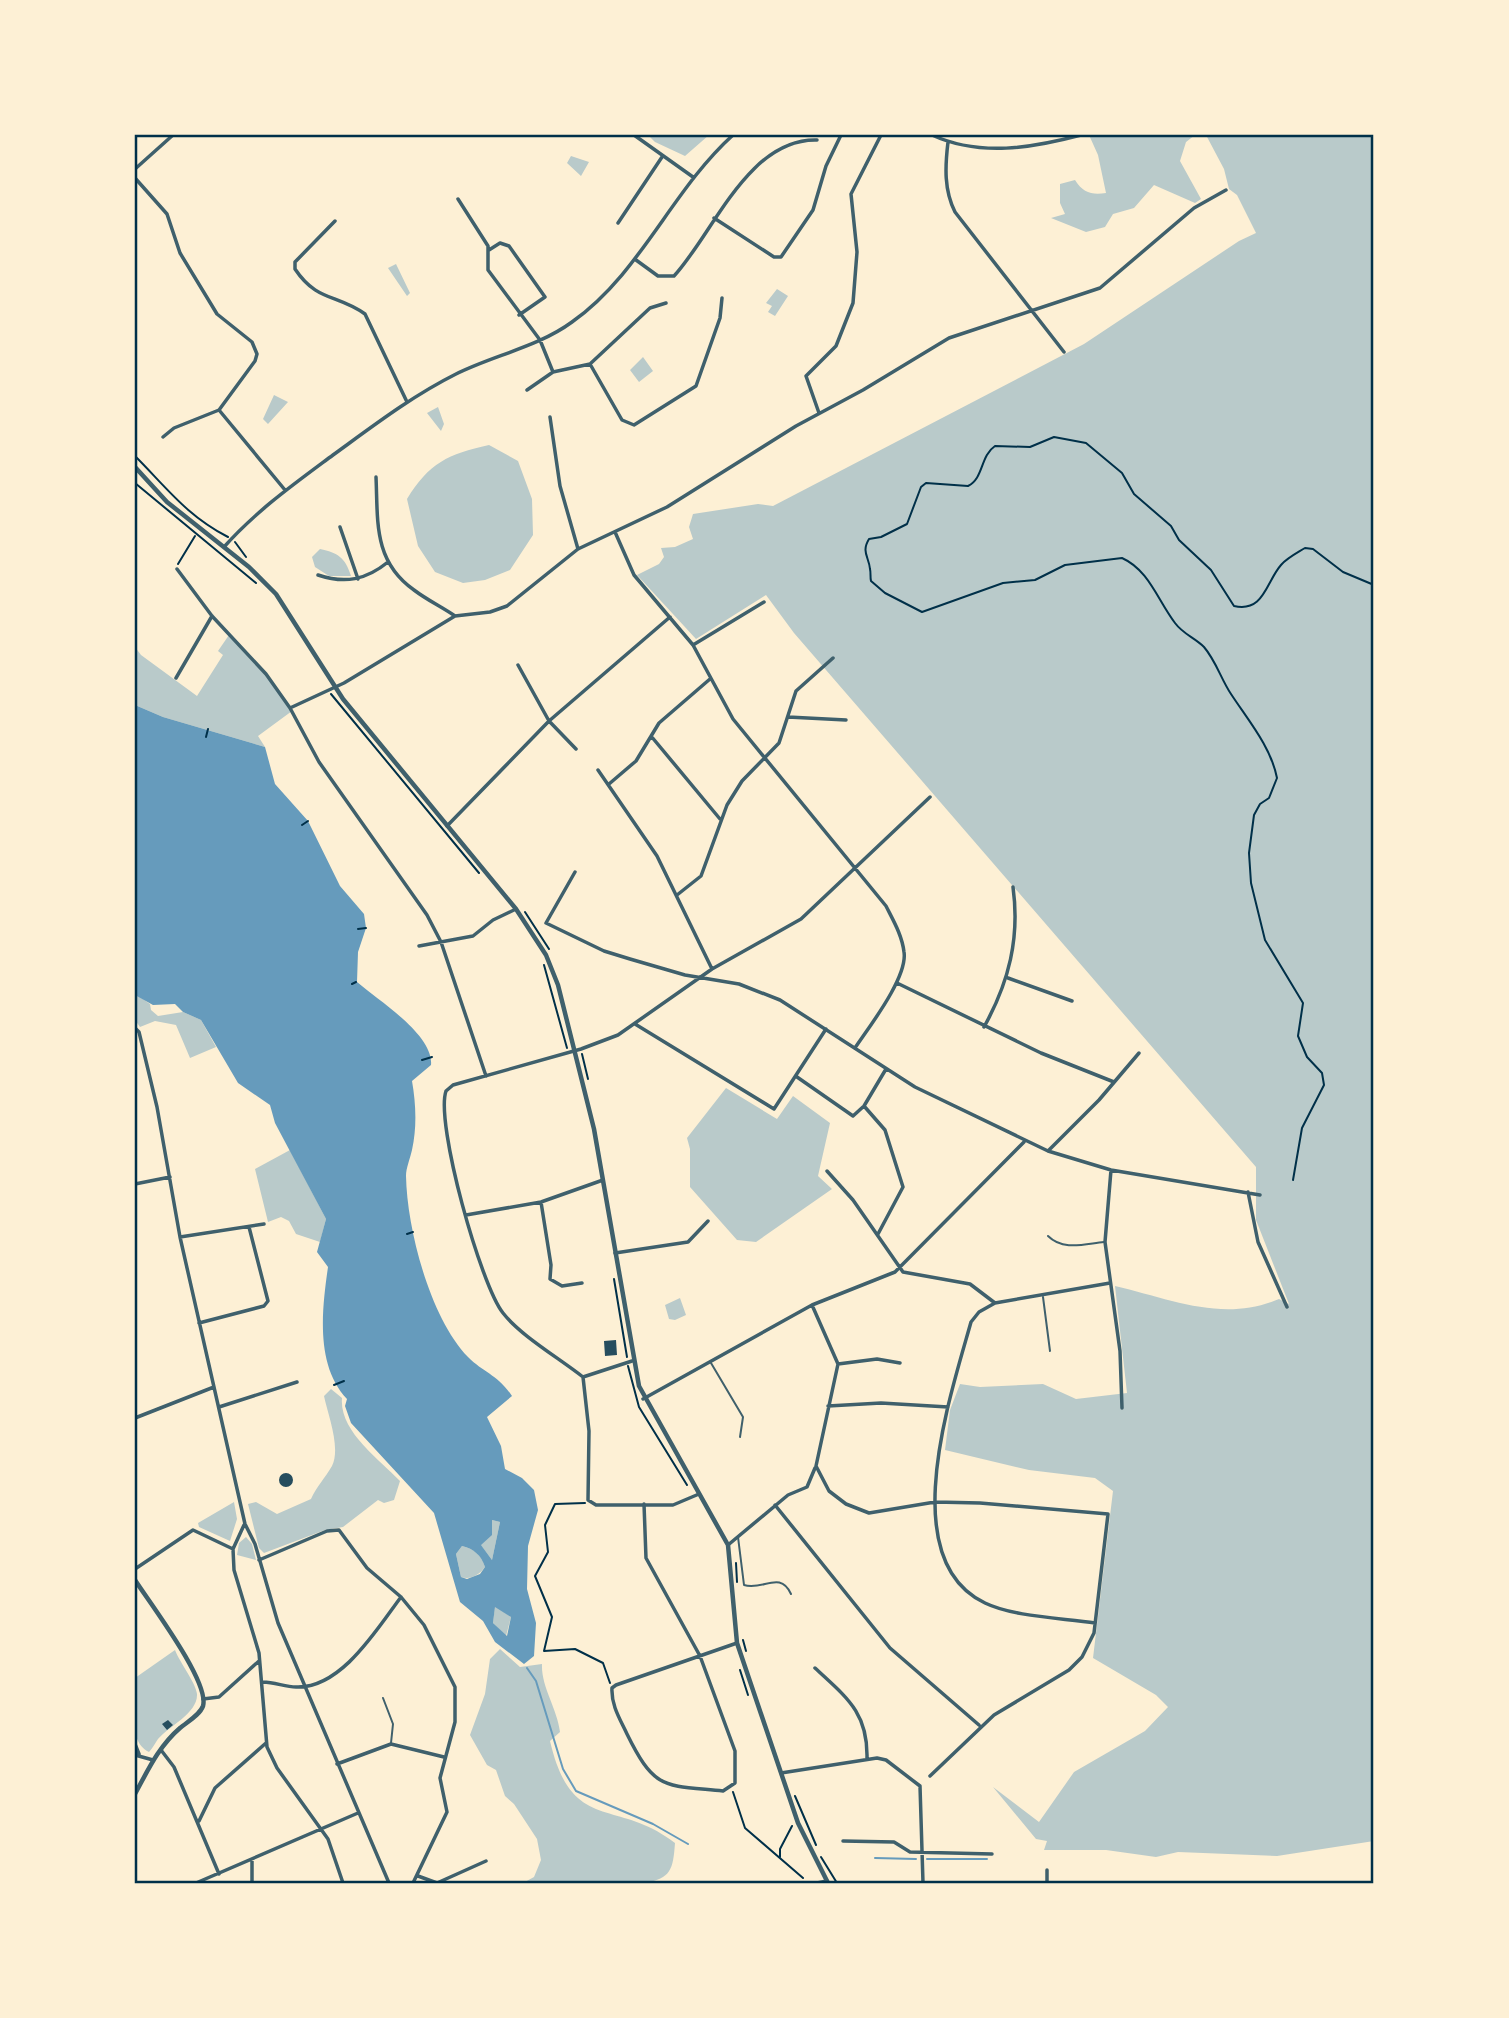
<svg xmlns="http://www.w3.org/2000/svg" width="1509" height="2018" font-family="'Work Sans',sans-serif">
	<rect width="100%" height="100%" fill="#fdf0d5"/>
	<path fill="#b9caca" d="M648,135H709L685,156L655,142Z
		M1089,135H1195L1186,142L1180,161L1201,199L1195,203L1154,185L1134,208L1113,214L1105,227L1086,232L1051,218L1065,214L1060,203V184L1075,180C1083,193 1092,195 1106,193L1098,155Z
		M1206,135H1374V1841L1277,1856L1178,1852L1156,1857L1106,1850H1044L1047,1841L1036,1839L993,1787L1039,1822L1074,1772L1145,1731L1168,1707L1156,1695L1093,1658L1113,1491L1095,1478L1029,1470L945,1450L950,1410L960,1384L980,1387L1043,1384L1076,1399L1127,1393L1115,1286C1171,1299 1223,1323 1279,1299L1289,1304L1256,1220V1167L794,633L766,595L696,639L637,575L659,564L664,557L661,548L675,547L693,539L689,527L693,514L758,504L773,506L1084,344L1239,241L1256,233L1237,195L1229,189L1224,169Z
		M571,156L589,162L581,176L567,163Z
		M396,264L410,293L407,296L388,268Z
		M777,289L788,296L775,316L768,312L772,306L766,303Z
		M643,357L653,371L639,382L630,370Z
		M274,395L288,402L268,424L263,419Z
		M438,407L444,424L441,431L427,413Z
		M489,445L518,461L532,499L533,535L510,570L485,580L463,583L435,572L418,546L407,499C429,463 448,454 489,445Z
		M320,549C338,553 345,557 351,576H329L315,567L312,557Z
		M229,635L266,674L292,711L258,736L265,747L163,717L135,705V647L141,655L197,696L223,655L218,651Z
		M137,995L150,1004L151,1010L158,1016L183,1012L201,1020L216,1047L190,1058L176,1025L155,1021L140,1027L135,1020Z
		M726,1088L777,1119L793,1096L830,1123L818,1176L832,1189L756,1242L737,1240L690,1187V1149L687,1138Z
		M290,1150L326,1219L320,1242L296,1234L289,1221L281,1217L268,1222L255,1169Z
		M680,1298L686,1315L675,1320L669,1319L665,1305Z
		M331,1389L342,1398C339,1431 379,1459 400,1481L394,1500L384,1503L378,1500L343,1527L325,1530L264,1553L259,1548L248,1504L256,1502L277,1514L311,1499C317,1486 325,1478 332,1466C341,1448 328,1415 324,1396Z
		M234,1502L237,1519L230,1541L199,1527L198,1523Z
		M492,1520L500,1522L492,1560L480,1544Z
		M246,1537L252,1544L256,1560L237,1555L239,1543Z
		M462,1546C474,1549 481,1554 485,1567C479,1575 471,1580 461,1577L456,1554Z
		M495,1606L511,1617L506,1636L493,1623Z
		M500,1649L520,1667L542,1664C541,1687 557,1708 560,1732L550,1741C572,1835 616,1797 675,1843C673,1870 671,1878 645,1883H523L534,1877L541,1860L537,1839L514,1804L505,1796L496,1770L487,1765L470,1735L485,1694L490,1659Z
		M175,1650C180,1663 196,1683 197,1694C198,1713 169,1726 158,1739C155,1743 153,1748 149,1752C126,1741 135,1700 135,1678Z"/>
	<path fill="#669bbc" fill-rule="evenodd" d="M135,705L163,717L265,747L275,784L308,821L340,886L364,914L366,928L358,952L357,982C379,1001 434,1035 431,1065L412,1081C416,1104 417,1127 412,1150C410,1159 406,1168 406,1176C407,1229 430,1318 468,1357C484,1373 497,1374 512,1396L487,1417L501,1446L505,1469L522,1478L534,1490L538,1510L528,1546L527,1589L536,1623L534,1656L524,1664L495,1642L483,1621L460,1602L434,1513L351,1423L345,1406L347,1399C315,1365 322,1309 328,1267L317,1252L326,1219L275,1123L270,1105L238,1083L201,1020L183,1012L175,1004L153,1005L135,995ZM492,1520L500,1522L492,1560L481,1545L492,1535ZM462,1546C474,1549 481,1555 485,1567L480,1574L467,1579L461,1577L456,1554ZM495,1607L511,1617L507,1636L493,1623Z"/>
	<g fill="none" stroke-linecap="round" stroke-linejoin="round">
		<path stroke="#669bbc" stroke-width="2" d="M527,1668L536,1681L563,1769L576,1791L653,1824L688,1844
			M875,1858L916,1859
			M927,1859H987"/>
	</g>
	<path fill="#264d5e" d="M616,1340L617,1355L605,1356L604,1341Z
		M279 1480a7 7 0 1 1 14 0a7 7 0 1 1-14 0Z
		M168,1720L173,1725L167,1730L162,1724Z"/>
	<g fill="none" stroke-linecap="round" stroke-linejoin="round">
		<path stroke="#003049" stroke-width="2" d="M135,456C167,488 186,515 228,537
			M135,483L256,583
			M235,542L246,557
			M178,564L195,536
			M331,694L479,873
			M206,737L208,729
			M302,825L308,821
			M525,912L549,949
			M358,929L366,928
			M544,965L567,1048
			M352,984L356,982
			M582,1054L588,1079
			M422,1060L432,1057
			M1293,1180L1302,1128L1324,1085L1322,1073L1307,1057L1298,1036L1303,1003L1265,940L1251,883L1249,853L1254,815L1260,804L1269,798L1277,778C1271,747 1248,720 1231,694C1221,679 1216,661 1204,647C1195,638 1183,634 1175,623C1158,601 1149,570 1122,558L1065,565L1035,580L1003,583L922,612L885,593L871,581C870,577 871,573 870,569C869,557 861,552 869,539L881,537L907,524L921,487L926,483L968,486C984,478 980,456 995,446L1030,447L1054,437L1086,443L1122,473L1134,494L1171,526L1179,540L1211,570L1234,606C1264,613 1266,582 1281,565C1287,558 1297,553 1305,548L1313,549L1343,572L1374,585
			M407,1234L413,1232
			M614,1279L627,1357
			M628,1366L639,1407L687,1485
			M334,1385L344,1381
			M585,1503L555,1504L545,1525L548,1552L535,1576L552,1617L544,1651L575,1649L603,1663L610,1683
			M736,1563L737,1582
			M743,1640L746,1651
			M740,1670L748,1695
			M733,1792L745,1828L803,1878
			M795,1796L816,1845
			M780,1857V1849L792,1826
			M821,1857L837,1883"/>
		<path stroke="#3f606c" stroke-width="2" d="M1048,1236C1063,1251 1084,1244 1104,1242
			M1043,1297L1050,1351
			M711,1363L743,1417L740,1437
			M738,1537L744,1585C763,1591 780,1570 791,1594
			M383,1698L393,1724L391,1743"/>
		<path stroke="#3f606c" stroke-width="3.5" d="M634,135L693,177
			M932,135C980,157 1032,148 1081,135
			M948,142C945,167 944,190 955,212L1064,352
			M135,169L173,135
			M135,178L167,214L180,253L217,314L252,342L257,354L255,361L219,410L285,490
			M458,199L488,246V270L540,340L553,372
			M714,218L774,257H781L813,210L826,166L841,135
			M335,221L295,262V269C317,302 337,294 365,314L407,402
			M618,223L662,157
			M489,250L500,243L509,246L545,297L519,315
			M636,260L658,276H674C713,234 748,138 817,140
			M590,364L622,420L634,425L696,386L720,318L722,298
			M527,390L553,372L590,364L650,308L666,303
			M819,413L806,376L836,346L853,303L857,252L851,194L881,135
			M550,417L560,486L578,549
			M163,437L174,428L219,410
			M376,477C378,521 373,561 414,590C427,600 442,607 455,616
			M340,527L358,579
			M615,532L634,575L693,645L733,719L886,906C893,920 902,935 904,952C908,977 869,1027 855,1048
			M224,547C256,511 294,484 333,455C373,426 412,396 456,374C494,355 538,347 572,322C641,273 671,191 733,135
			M177,569L212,616L266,674L290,708L319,762L427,915L441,942L486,1076
			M318,575C345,584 366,580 388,562
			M693,645L764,602
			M518,665L549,721L576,749
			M176,678L212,616
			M290,708L344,683L455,616L490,612L507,606L578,549L667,507L796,426L863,390L949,338L1100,288L1194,208L1226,190
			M788,717L846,720
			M651,736L720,819
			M598,770L657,856L712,969
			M609,784L636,761L659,723L710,679
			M447,826L549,721L670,617
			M575,872L546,923L604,951L630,959L685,975L739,984L780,1000L915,1087L1048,1151L1111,1170L1260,1195
			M677,895L701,876L727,805L742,781L779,743L796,691L833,658
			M419,946L473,936L493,920L516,909
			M1008,978L1072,1001
			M897,983L1041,1053L1114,1082
			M635,1024L774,1109L826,1029
			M984,1027C1009,982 1020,938 1013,887
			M135,1028L139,1032L157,1107L180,1237L245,1524L255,1544L278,1623L389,1883
			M797,1077L853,1116L864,1106L886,1069
			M864,1106L885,1130L903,1187L878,1234
			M1048,1151L1099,1100L1139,1053
			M1111,1170L1105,1242L1120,1351L1122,1408
			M827,1171L853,1200L903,1272L970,1284L995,1303
			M135,1184L170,1177
			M1248,1192L1258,1242L1287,1307
			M541,1202L551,1265L550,1279L562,1286L582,1283
			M466,1215L541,1202L603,1180
			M180,1237L264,1224
			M615,1253L688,1242L708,1221
			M812,1305L838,1364L816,1466L829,1491L846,1504L869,1513L935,1502L980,1503L1108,1514L1094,1633L1082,1657L1069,1670L994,1715L930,1776
			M199,1323L264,1306L268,1301L249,1227
			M838,1364L877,1359L900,1363
			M583,1377L632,1361
			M643,1399L812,1305L895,1272L1024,1142
			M828,1406L881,1403L948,1407
			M219,1407L297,1382
			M135,1418L214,1387
			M699,1494L673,1505H596L588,1500L589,1431L583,1377C559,1358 521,1336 503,1313C481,1286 435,1123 446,1091L453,1085L581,1049L618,1035L712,969L801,919L930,797
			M644,1504L646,1558L700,1656L735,1751V1783L723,1791C664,1785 655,1791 627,1734C620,1719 611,1705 612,1688L616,1685L737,1643
			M775,1505L890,1648L979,1725
			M244,1525L233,1549L234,1570L259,1653L267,1747L277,1768L328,1839L343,1883
			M728,1545L788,1495L807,1487L815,1468
			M259,1560L327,1531L339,1530L367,1568L401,1597L424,1625L455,1687V1722L440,1778L447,1812L413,1883
			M135,1569L193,1530L233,1549
			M1095,1623C1063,1618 1014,1617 985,1603C894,1560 951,1394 971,1322L979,1312L995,1303L1110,1283
			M815,1668C846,1697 868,1712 867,1758
			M263,1682C275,1682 285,1687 296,1687C341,1689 377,1629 401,1597
			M203,1699L219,1697L259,1661
			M135,1744L139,1754
			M161,1750L174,1767L219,1874
			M135,1755L153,1760
			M337,1764L391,1744L444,1757
			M781,1773L877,1758L886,1760L920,1786L923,1883
			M199,1821L215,1788L266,1743
			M843,1841L894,1842L910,1852L992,1854
			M252,1861V1883
			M1047,1870V1883
			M418,1876L437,1883L486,1861
			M196,1883L358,1813
			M709,1883H714
			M817,1883L827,1881"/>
		<path stroke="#3f606c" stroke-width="4.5" d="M135,467L167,502L249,567L276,594L343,699L516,909L546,955L558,985L594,1129L639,1386L728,1545L737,1643L798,1823L828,1883
			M135,1580C149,1602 210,1682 203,1706C200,1715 187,1722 180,1728C159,1746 148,1770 135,1794"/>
	</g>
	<rect width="1509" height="2018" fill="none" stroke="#fdf0d5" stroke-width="273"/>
	<rect x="136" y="136" width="1236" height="1746" fill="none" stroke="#003049" stroke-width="2.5"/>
</svg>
